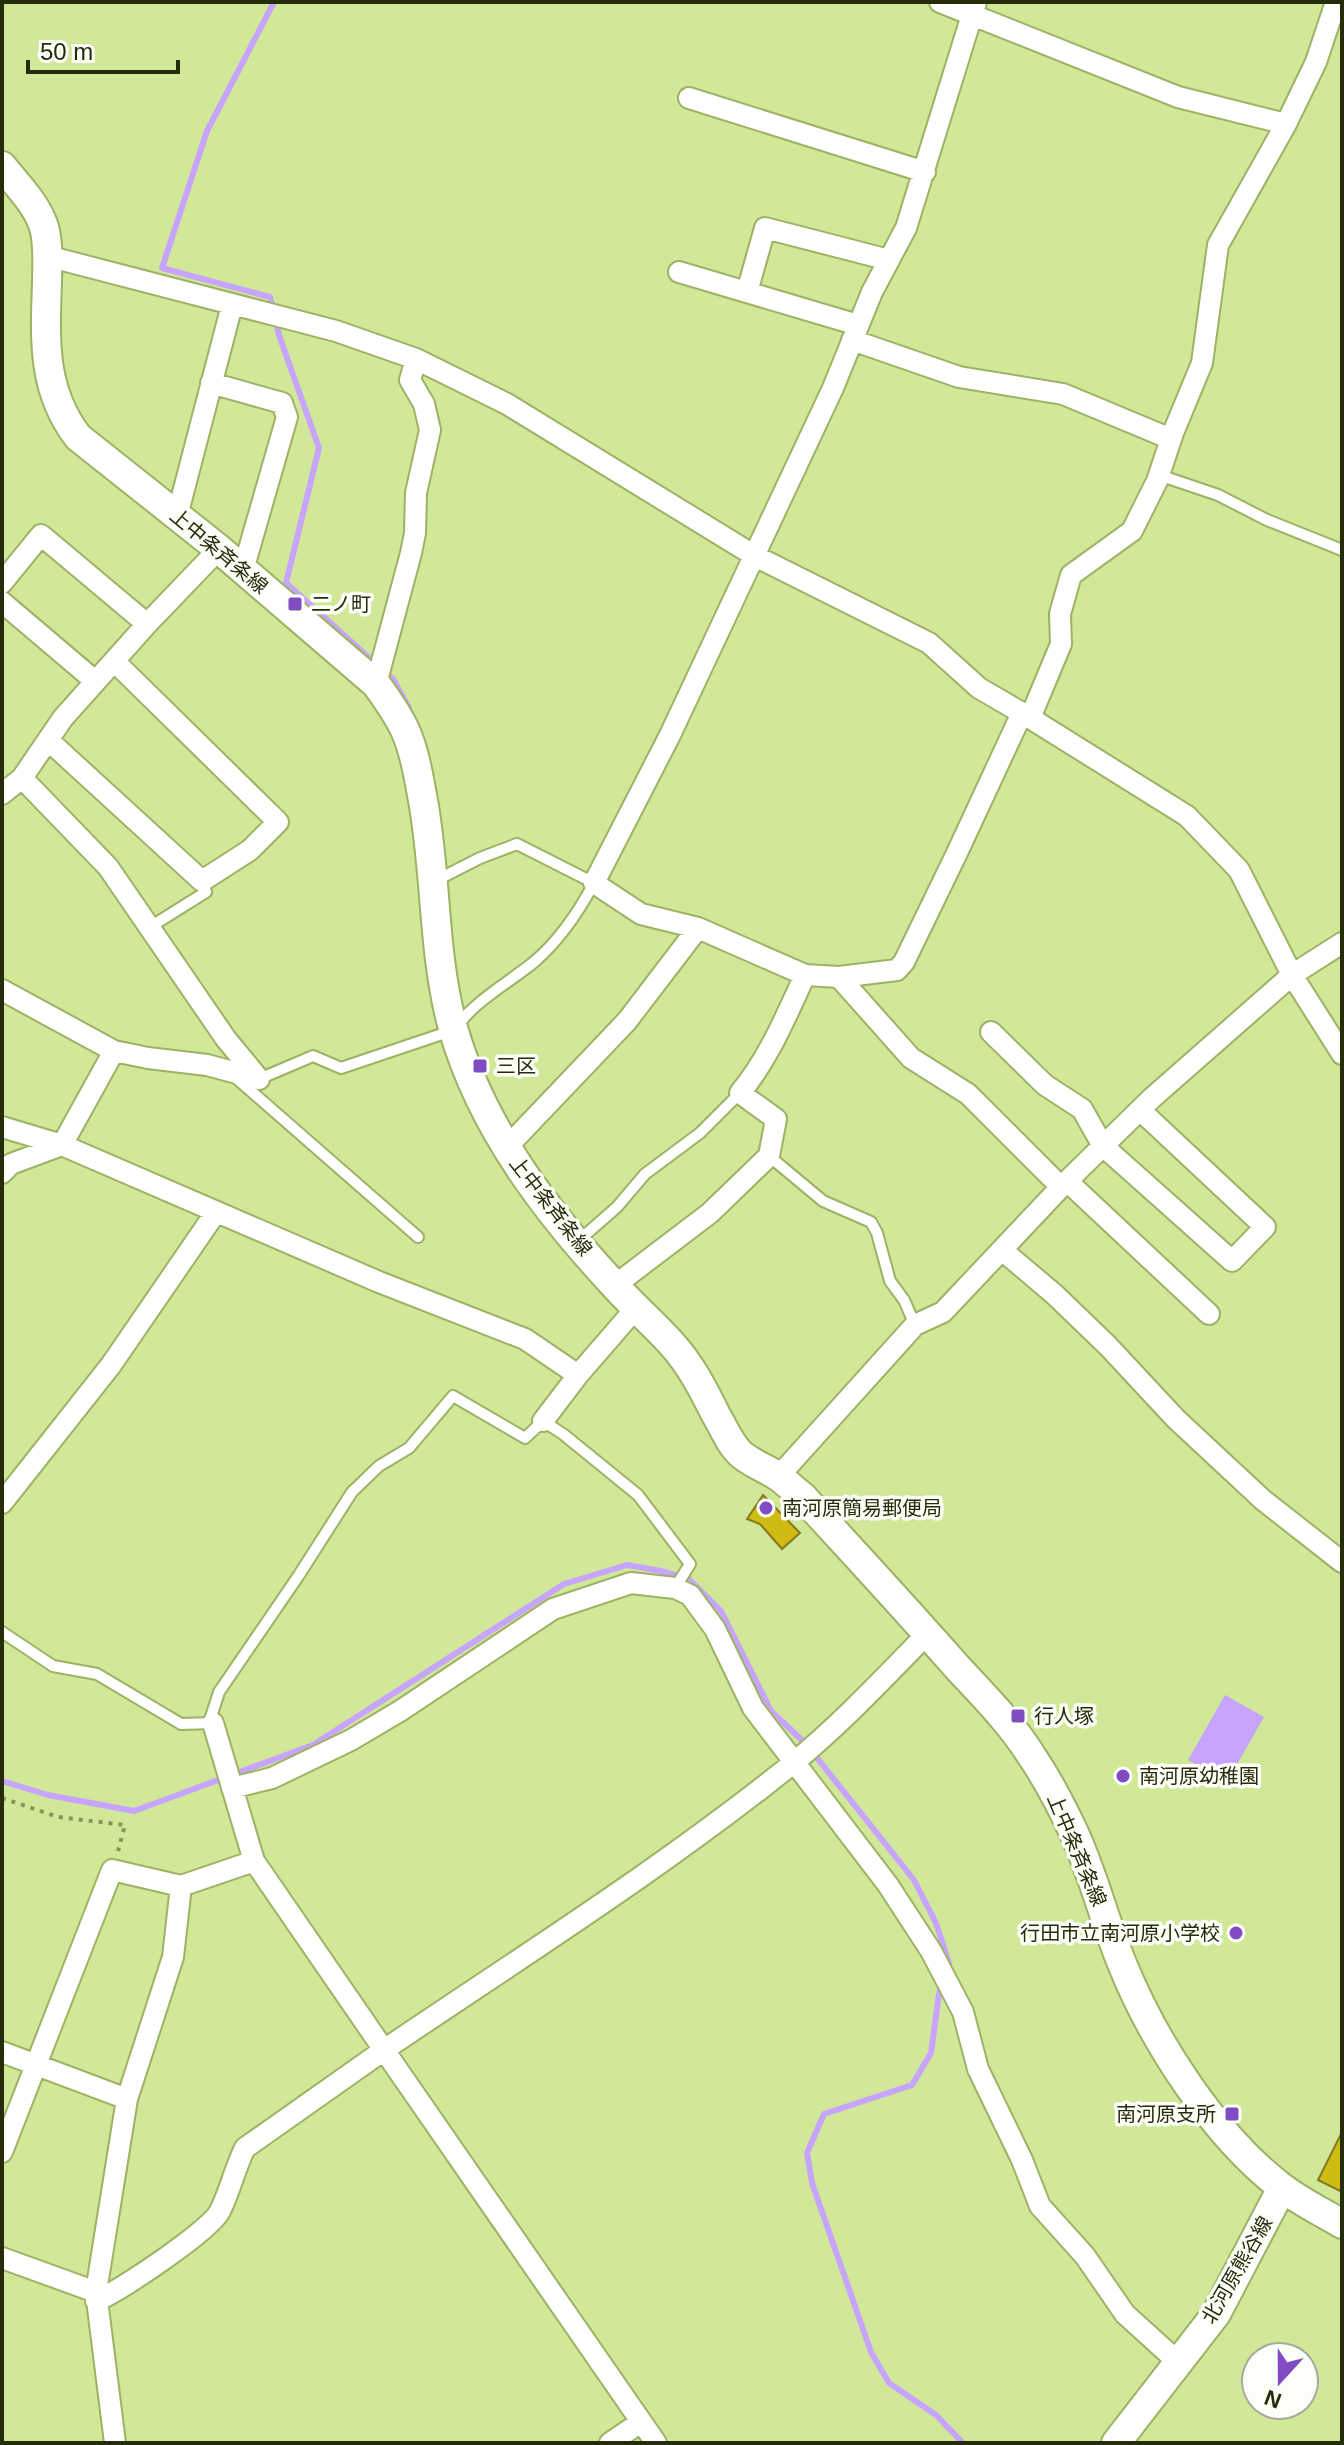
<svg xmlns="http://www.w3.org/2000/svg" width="1344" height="2445" font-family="Arial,'Noto Sans JP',sans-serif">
	<rect width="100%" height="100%" fill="#d1e898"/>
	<path fill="#c7a4fe" d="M1225,1695L1264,1717L1227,1782L1188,1760Z"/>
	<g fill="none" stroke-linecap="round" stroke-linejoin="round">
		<path stroke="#c7a4fe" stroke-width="6" d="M274,2L207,131L162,268L270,297L279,335L319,448L286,583L376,664
			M385,671L393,679L409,708
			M2,1781L48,1795L134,1811L313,1745L564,1584L627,1565L661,1571L689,1579L721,1611L771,1711L806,1744L914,1880L936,1923L949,1963L947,1969
			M942,1983L939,1994L931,2053L912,2085L824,2114L807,2153L812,2183L871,2352L889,2383L936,2415L963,2443"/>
	</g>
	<path fill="#cfbb11" stroke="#837821" stroke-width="2" d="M763,1495L800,1533L782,1549L760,1524L747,1519Z
		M1342,2132V2192L1318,2180Z"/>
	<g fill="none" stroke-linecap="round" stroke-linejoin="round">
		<g stroke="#9db264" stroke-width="14">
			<path id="service" d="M1159,475L1218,495L1267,520L1342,550
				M150,927L206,892L202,881
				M236,1078L418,1237
				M259,1079L313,1056L341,1068L454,1030C473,1002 507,984 534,962C560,940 578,913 594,883L517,844L480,858L435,881
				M769,1156L823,1201L871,1222L877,1233L890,1281L904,1300L915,1325
				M577,1242L617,1207L645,1174L700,1133L740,1093
				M2,1632L53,1666L97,1674L181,1724L213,1723L211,1717L219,1692L299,1575L352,1492L379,1466L409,1448L453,1396L525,1438L543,1421L563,1434L638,1495L690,1564L675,1588"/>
		</g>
		<g stroke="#9db264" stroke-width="24">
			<path id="minor" d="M940,2L1178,97L1286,124
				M976,2L906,228L872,292L833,388L670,735L594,883L641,914L698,928L805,975L839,977L897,970L904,962L956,855L1022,713
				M689,98L925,172
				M47,256L336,331L416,359L507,404L755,556L929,643L979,688L1022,713L1187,816L1239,870L1292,975L1152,1098L1061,1187L943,1312L915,1325L778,1477
				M679,272L858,325
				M747,292L765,228L889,260
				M852,340L959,377L1063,394L1171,439
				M211,383L282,403L287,417L243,570
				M177,516L232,305
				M2,583L41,535L147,624
				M2,602L95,681
				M376,684L411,553L415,533L416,493L430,430L424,404L410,380L416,359
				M1030,718L1061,644L1060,614L1071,575L1132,531L1157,481L1173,433L1202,363L1218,245L1286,124L1316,62L1336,2
				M48,740L202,881L250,850L278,822L114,661
				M22,778L108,867L226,1039L259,1079
				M2,794L22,778L63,718L147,624L219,549
				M1342,943L1292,975L1342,1054
				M839,977L911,1058L968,1094L1061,1187
				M2,990L114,1051
				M991,1032L1045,1085L1082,1109L1103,1146L1232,1261L1265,1227L1140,1110
				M2,1127L62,1145L379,1282L525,1339L578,1375
				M506,1148L627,1021L698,928
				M2,1173L11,1164L62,1145L114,1051L148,1058L207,1065L259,1079
				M1067,1181L1209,1314
				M1002,1250L1054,1294L1108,1346L1176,1419L1263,1500L1342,1562
				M614,1286L710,1213L769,1156L776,1119L740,1093C769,1058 786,1016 805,975
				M543,1421L578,1375L636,1308
				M2,1503L111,1365L216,1212
				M213,1723L254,1861
				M232,1788L272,1778L351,1740L400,1711L553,1609L631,1583L675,1588L690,1595L715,1629L753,1708L888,1885L931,1951L963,2012L978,2069L1022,2160L1040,2206L1085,2256L1125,2314L1178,2362
				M2,2052L127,2099
				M2,2152L112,1870L181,1886L254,1861L384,2050C521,1957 663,1868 792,1764C841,1724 884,1678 928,1633
				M2,2258L96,2292
				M96,2301C118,2292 210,2231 220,2211C230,2191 235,2168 245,2148L384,2050L656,2443
				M115,2443L96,2292L127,2099L173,1957L181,1886
				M610,2443L641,2422"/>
		</g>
		<g stroke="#9db264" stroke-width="32">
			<path id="secondary" d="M2,166C17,185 36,203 44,227C49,245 47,265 47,283C45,340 42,390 78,437L219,549L376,684C387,699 397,713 405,730C414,750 418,773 422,795C437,872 432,952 453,1028C481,1127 547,1213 616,1287C634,1307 654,1324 671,1343C691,1365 703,1389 716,1415C724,1428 730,1445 742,1455C753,1464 767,1469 779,1477C787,1483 794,1490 802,1496C854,1553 906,1609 957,1667C983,1695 1011,1723 1031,1755C1048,1780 1062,1807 1075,1835C1094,1877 1105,1923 1123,1966C1154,2042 1214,2135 1280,2186C1299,2201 1322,2212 1342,2224
				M1116,2443L1216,2314L1282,2188"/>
		</g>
		<path stroke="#86965b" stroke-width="4" stroke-dasharray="4 6" stroke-linecap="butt" d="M2,1798L58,1817L125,1825L118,1851"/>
		<use href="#service" stroke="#fff" stroke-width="10"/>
		<use href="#minor" stroke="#fff" stroke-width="20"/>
		<use href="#secondary" stroke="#fff" stroke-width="28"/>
	</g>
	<g fill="#814bc3" stroke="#fcfff7" stroke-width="3">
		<rect x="287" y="596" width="16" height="16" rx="4"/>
		<rect x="472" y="1058" width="16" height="16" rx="4"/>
		<circle cx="766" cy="1508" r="8"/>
		<rect x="1010" y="1708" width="16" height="16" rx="4"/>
		<circle cx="1123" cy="1776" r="8"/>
		<circle cx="1236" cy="1933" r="8"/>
		<rect x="1224" y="2106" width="16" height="16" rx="4"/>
	</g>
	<g text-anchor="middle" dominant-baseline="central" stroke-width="7" stroke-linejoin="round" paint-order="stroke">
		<g font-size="20" fill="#242c0b" stroke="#fcfff7">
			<text transform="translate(219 551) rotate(40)">上中条斉条線</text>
			<text transform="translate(551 1206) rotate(52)">上中条斉条線</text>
			<text transform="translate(1077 1850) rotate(67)">上中条斉条線</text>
			<text transform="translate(1237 2270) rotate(-60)">北河原熊谷線</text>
		</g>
		<g font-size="20" fill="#242c0b" stroke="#fcfff7" text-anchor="start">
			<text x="311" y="604">二ノ町</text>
			<text x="496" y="1066">三区</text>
			<text x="782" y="1508">南河原簡易郵便局</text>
			<text x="1034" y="1716">行人塚</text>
			<text x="1139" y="1776">南河原幼稚園</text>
			<text x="1220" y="1933" text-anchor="end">行田市立南河原小学校</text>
			<text x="1216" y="2114" text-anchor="end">南河原支所</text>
		</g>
	</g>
	<rect width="1344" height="2445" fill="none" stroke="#242c0b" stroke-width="8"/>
	<g transform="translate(1280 2381) rotate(201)"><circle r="38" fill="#fcfff7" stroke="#a6ab99" stroke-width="2"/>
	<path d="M0-6L14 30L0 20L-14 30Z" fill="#814bc3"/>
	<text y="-12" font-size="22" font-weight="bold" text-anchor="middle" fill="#242c0b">N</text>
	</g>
	<path d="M28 60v12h150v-12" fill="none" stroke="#242c0b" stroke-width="4"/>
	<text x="40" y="60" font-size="24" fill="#242c0b" stroke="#fcfff7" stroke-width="6" paint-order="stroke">50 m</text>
</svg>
